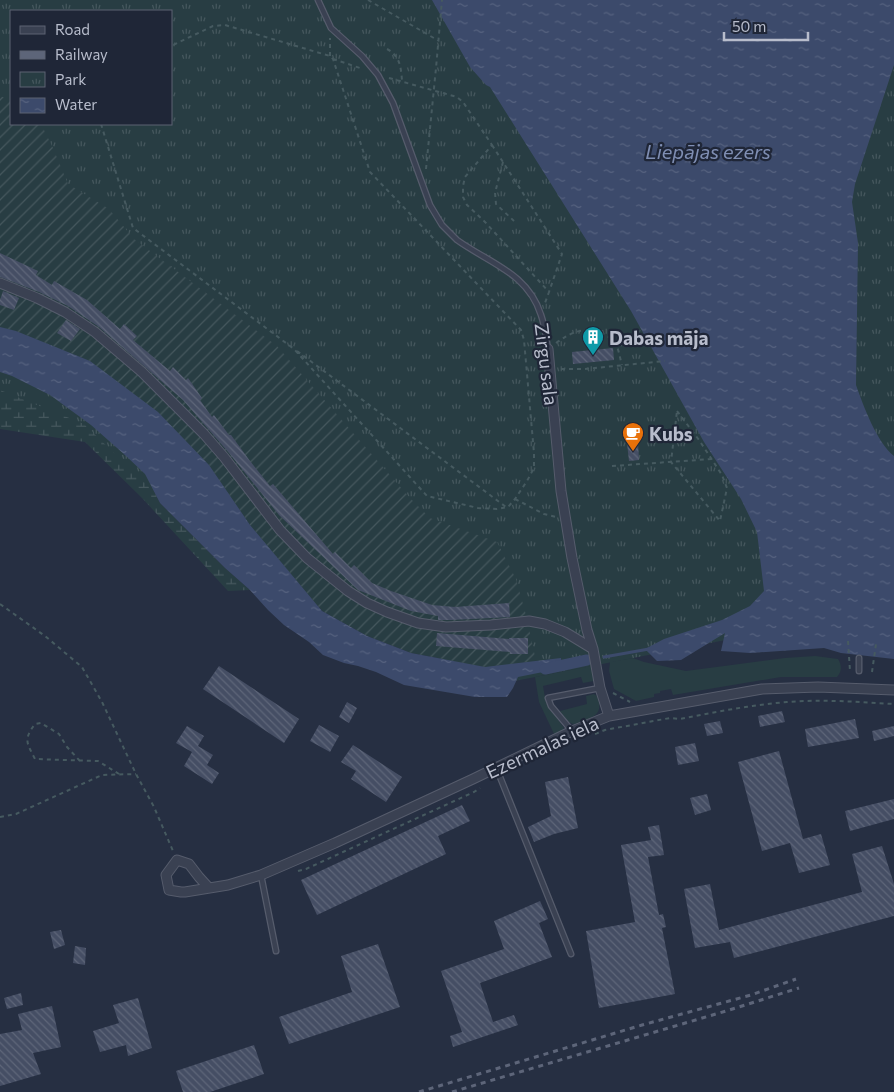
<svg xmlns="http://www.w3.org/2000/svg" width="894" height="1092" font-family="Commissioner,sans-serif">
	<defs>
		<pattern id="wetland-marsh" width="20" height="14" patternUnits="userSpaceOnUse" patternTransform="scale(1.25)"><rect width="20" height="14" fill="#283d43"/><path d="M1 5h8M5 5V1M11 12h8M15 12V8" fill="none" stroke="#45575d"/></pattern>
		<pattern id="park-tufts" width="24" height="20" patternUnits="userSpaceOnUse" patternTransform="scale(1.25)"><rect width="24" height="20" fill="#283d43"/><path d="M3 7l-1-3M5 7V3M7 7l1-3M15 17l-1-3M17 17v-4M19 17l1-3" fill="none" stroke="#45575d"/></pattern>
		<pattern id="garden-furrows" width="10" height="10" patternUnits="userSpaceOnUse" patternTransform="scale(1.25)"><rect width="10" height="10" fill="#283d43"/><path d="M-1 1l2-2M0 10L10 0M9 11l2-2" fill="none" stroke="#45575d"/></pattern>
		<pattern id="water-ripples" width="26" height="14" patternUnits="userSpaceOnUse" patternTransform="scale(1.25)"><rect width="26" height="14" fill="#3c4a6b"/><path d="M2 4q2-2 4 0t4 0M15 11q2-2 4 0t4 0" fill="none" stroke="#56627f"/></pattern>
		<pattern id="building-back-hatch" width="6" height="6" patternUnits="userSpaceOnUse" patternTransform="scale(1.25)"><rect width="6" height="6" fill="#454e64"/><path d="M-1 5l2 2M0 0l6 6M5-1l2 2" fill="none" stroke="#5e6679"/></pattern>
	</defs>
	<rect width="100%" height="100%" fill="#262f42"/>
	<path fill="#283d43" d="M815,656L838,659C842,665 842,672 837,677H781L673,695L671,689L660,691V693L654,694V697L636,701L614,689L609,671L610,662L633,658L644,662L686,671L785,658Z
		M591,666L594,681L583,683L581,677L543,686L546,703L564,728L562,731L554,734L539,702L535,677Z
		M594,694L597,696C605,716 591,718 575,724C568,724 564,716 560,711L587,704L586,696Z"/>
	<path fill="url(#wetland-marsh)" d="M0,372L50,395L145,474L160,503L225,568L250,590L228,591L142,498L85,442L0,429Z"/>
	<path fill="url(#park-tufts)" fill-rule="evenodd" d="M0,0H894V627L802,625L499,684L234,569L84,424L0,390ZM11,11H171V124H11Z"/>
	<path fill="url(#garden-furrows)" d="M0,96L11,100V124H41L53,148L68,184L109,209L134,239L277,346L410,498L430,518L497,542L516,579L526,615L536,661L485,667L411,653L367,636L322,611L250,525L209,465L90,361L16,331L0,327Z"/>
	<path fill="url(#water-ripples)" d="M432,0H894V65L855,184L852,202L858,243L856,385C863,405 877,443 894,456V659L841,653L824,648L750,653L721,651L725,633L681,660L657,661L645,649L664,639L722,620L750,606L764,591L757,532L741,499L704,442L631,311L490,87L486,85L470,67Z
		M0,327L16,331L90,361L158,412L209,465L250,525L322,611L367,636L411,653L485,667L561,658V663L558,669L518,677L513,688L507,697H475L404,685L376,672L358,666L344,663L323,655L309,642L284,625L268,610L250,590L225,568L160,503L145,474L125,455L91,425L50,395L12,376L0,372Z"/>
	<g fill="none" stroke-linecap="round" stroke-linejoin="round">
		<path stroke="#3c4a6b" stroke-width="3" d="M604,657L649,649"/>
		<path stroke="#3c4a6b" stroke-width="11" d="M545,669L587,660"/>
	</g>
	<path fill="url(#building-back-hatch)" d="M0,253L38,271L36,275L52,285L54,281L87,300L120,329L124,324L137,336L133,340L170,371L173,367L186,380L188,378L202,398L200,400L212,417L214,415L229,435H231L250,461L270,486L273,484L333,554L335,552L351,568L354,565L372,583L391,591L432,605L455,607L509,603L510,617L451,620H438V616L411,611L358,590L279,515L229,453L183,400L99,327L68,306L39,292L0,277Z
		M3,291L19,298L14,310L0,305V300Z
		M66,320L80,329L71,341L57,333Z
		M613,348L614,360L573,364L572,352Z
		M638,442L639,460L629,461L627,443Z
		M437,633L509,639V638H528V654H510V652L436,646Z
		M219,666L299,719L284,743L203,689Z
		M347,702L357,708L349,723L339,717Z
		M782,711L785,722L760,727L758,716Z
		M855,719L859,738L808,747L805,729Z
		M720,721L723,733L707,736L704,724Z
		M319,725L339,736L330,752L310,741Z
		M187,726L204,736L198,746L213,755L207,765L219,773L212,784L184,766L192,752L176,743Z
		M894,726V736L874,741L872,731Z
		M695,743L699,761L678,765L675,747Z
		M353,745L402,777L386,802L351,779L356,771L341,762Z
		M779,751L803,839L821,834L830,865L799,873L790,843L762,851L738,762Z
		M568,777L578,828L554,834L534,842L528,827L551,816L545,782Z
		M707,794L711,810L695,815L690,798Z
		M894,799V819L850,831L845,811Z
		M462,805L470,821L438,836L446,854L317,915L301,880Z
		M659,825L664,855L648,857L659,915L663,914L666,927L662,928L675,994L599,1008L586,931L635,922L621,845L651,840L648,827Z
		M882,846L894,884V916L734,958L730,942L695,948L684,889L710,884L719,930L862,892L852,854Z
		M540,901L548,919L539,923L552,957L480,983L493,1022L514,1015L518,1025L453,1047L450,1036L462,1032L441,971L504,949L494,921Z
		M61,930L65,945L54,949L50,932Z
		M378,944L400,1007L289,1044L279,1017L352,992L341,956Z
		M75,946L86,948L85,965L73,963Z
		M21,993L23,1005L7,1009L4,998Z
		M138,998L152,1048L128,1056L126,1045L100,1052L93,1031L119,1023L113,1005Z
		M52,1006L61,1047L33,1053L41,1074L0,1086V1034L22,1030L18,1014Z
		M254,1045L264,1074L210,1092H183L176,1071Z"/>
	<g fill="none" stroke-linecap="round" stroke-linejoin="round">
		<g stroke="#565c6c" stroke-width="7">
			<path id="service" d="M318,0L331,28L362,56L378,75L393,103L430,205L442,225L457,240C489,263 528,273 541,315C545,326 546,338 548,349
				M859,671V658
				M572,731L551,706L548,698L600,688
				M496,767L571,954
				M261,875L276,951"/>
		</g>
		<g stroke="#565c6c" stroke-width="11">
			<path id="minor" d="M0,283L37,298L65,312L95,332L142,372L204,434L224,457L280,530L307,558L348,591L367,603L387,612L418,623L446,627L491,625L529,621L545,624L565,632L593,649
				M548,349L561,491L572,558L587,630L593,649L600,688L609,716
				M209,888L199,877L189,864L177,860L166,875L169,890L181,892H185L228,885L261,875L335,843L473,779L572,731L609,716L762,689L818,687L894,690"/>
		</g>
		<path stroke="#465a60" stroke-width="2" stroke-dasharray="4 4" stroke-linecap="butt" d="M368,0L439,41
			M387,49C400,56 401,67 402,81
			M330,56V38
			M333,59L363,69
			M389,78L457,97L463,102L492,145L465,177L463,186V197L467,205L485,222L549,292L545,303
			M101,124L133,228L294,349L427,496L478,508L497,509L508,507L515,499L527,481L534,468V453L524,340L521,330L370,172L333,59L330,56L225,25L213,26L171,46
			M492,145L562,254L549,292
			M503,162L495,193L496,204L514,221
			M426,169L436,68L442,0
			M556,343C572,332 583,326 603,334C607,335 612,339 615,343C619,349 620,359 622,365
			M297,351L506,507
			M561,369H585L665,361
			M677,411L699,440L722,475L727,488L720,521L671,462Z
			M612,466L712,459
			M515,499L544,514L556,517
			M0,604L45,636L82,667L102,702L136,774L154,807L173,851
			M848,641L850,671
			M872,672L876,644
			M613,693L630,702
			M595,734L605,730L670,718L680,719C715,712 751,705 787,702C822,699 858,702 894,704
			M80,761L67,747L59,734L41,723L35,724C23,740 27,743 35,759L98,761L119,774
			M0,817L16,814L102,775L136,774
			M298,871L306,869L474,792L480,788"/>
		<use href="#service" stroke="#3a4152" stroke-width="4.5"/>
		<use href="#minor" stroke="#3a4152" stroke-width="9"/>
		<path stroke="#5d6579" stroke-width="3" stroke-dasharray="5 5" stroke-linecap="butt" d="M419,1092L642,1025L751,995L796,979
			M452,1092L726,1011L799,988"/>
	</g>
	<defs>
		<g id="building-pin" transform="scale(1.125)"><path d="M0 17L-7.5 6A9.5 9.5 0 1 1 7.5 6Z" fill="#0f9aa8" stroke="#1f2637"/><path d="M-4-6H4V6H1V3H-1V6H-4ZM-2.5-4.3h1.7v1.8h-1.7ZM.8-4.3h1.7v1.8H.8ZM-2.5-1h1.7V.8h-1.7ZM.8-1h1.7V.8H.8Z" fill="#fff"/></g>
		<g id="cafe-pin" transform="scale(1.125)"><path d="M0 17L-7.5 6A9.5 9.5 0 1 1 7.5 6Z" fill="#e8710a" stroke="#1f2637"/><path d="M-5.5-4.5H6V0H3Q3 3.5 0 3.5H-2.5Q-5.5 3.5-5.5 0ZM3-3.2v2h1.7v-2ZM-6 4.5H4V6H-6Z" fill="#fff"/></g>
	</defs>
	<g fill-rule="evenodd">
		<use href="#building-pin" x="593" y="337"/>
		<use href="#cafe-pin" x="633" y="433"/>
	</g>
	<g text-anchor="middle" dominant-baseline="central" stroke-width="4.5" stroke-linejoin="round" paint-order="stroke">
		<g font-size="19" font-weight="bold" fill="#b8bdcc" stroke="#1f2637" text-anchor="start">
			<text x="609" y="337">Dabas māja</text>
			<text x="649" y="433">Kubs</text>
		</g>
		<g font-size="19" fill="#b8bdcc" stroke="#1f2637">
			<text transform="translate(547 364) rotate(83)">Zirgu sala</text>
			<text transform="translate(542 747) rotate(-25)">Ezermalas iela</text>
		</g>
		<g font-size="20" font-style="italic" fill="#7f8eb3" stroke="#1f2637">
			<text x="708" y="151">Liepājas ezers</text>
		</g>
	</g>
	<rect x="10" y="10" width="162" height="115" fill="#1f2637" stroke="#5c6273"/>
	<rect x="20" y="26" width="25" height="8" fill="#3a4152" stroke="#5c6273"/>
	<text x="55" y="35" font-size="15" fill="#b8bdcc">Road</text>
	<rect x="20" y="51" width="25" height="8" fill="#5d6579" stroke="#5c6273"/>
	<text x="55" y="60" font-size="15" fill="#b8bdcc">Railway</text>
	<rect x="20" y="72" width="25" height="15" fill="url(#park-tufts)" stroke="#5c6273"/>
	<text x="55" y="85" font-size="15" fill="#b8bdcc">Park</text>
	<rect x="20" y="98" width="25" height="15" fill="url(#water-ripples)" stroke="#5c6273"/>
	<text x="55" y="110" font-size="15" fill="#b8bdcc">Water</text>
	<path d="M724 32v8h84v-8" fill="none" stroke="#b8bdcc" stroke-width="2.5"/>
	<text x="732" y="32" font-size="15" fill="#b8bdcc" stroke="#1f2637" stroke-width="4" paint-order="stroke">50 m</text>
</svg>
